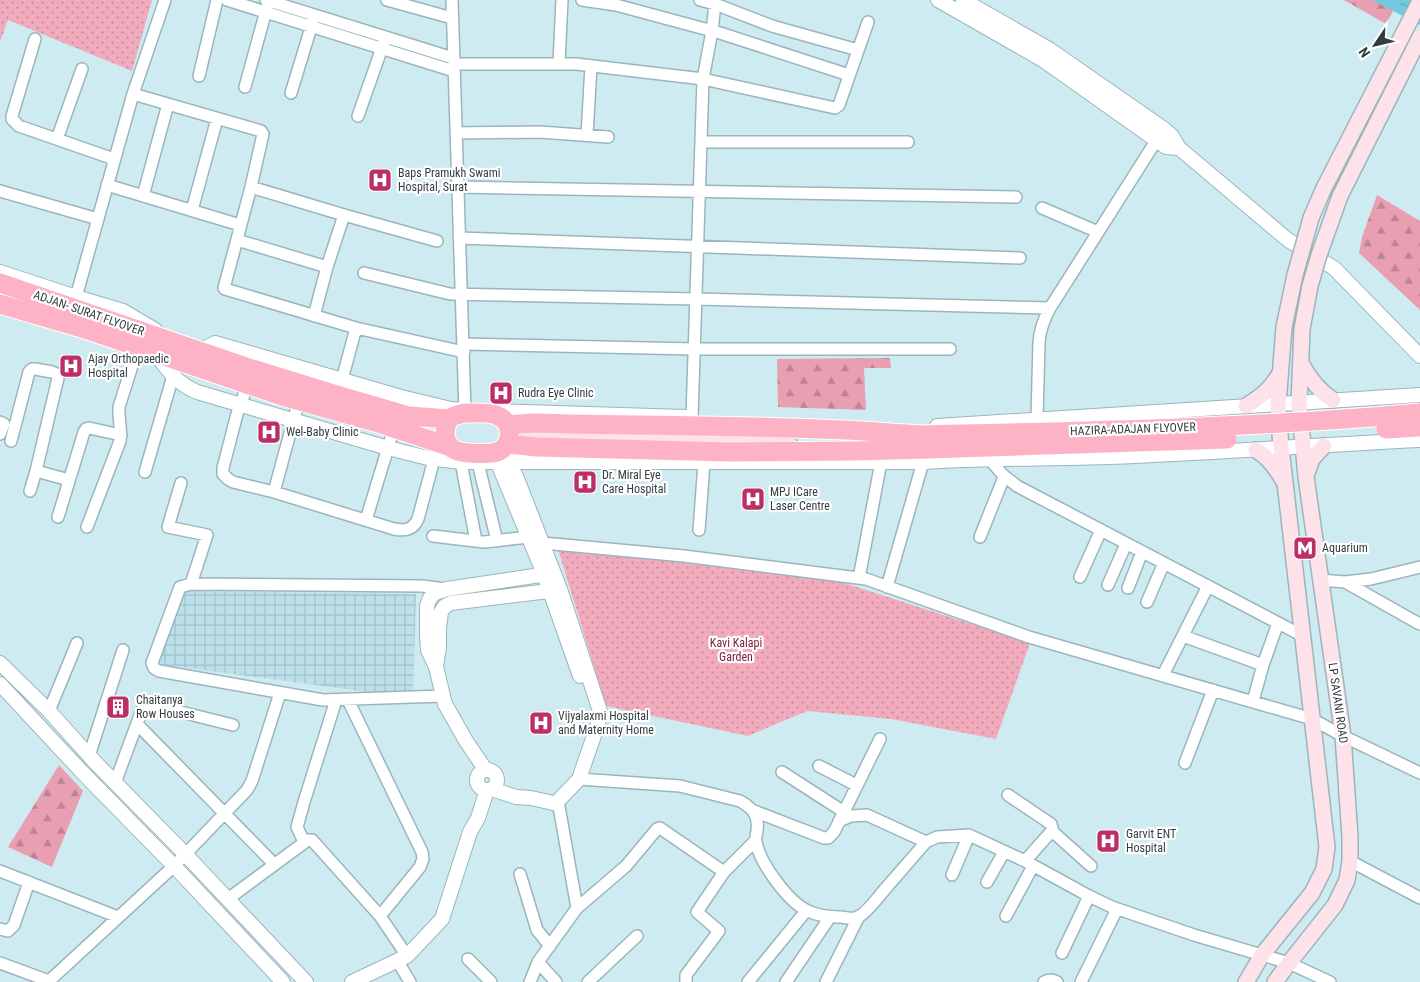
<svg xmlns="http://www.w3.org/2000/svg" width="1420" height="982" font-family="'Roboto Condensed',sans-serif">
	<defs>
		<pattern id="industrial-grid" width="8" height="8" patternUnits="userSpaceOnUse" patternTransform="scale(1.25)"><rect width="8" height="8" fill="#bbe0ea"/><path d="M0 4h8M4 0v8" fill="none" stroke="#a1c1ca"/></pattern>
		<pattern id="green-dots" width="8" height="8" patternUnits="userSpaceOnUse" patternTransform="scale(1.25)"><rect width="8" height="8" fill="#f2abbd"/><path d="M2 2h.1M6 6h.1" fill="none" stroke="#c58d9b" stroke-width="1.8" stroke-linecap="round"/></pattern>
		<pattern id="forest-firs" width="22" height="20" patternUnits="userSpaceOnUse" patternTransform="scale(1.25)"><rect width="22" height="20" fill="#e99fb2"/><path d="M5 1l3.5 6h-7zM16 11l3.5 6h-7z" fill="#bd8392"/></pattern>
		<pattern id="water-ripples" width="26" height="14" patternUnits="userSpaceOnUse" patternTransform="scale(1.25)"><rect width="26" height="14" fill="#72cae0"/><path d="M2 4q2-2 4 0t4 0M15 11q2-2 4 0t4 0" fill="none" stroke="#5ea5b7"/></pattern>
	</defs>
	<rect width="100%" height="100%" fill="#cfebf2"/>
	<path fill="url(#industrial-grid)" d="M180,591L416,594L413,698L150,663Z"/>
	<path fill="url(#green-dots)" d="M0,0H152L132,71L8,20L0,42Z
		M558,549L835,580L1030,643L996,739L891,719L807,711L748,736L606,706Z"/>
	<path fill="url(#forest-firs)" d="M1344,0H1390L1397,4L1386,24Z
		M1377,195L1420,221V310L1359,253L1362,237Z
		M890,358L891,368H864L866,410L778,407L777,359Z
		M59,765L83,791L52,867L8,847Z"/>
	<path fill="url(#water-ripples)" d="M1372,0H1420V25Z"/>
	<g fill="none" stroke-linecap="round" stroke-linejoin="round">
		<g stroke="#9bb5bc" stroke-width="14">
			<path id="minor" d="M227,0L454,71
				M266,0L453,58
				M387,0L452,18
				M452,0L465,413
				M582,0L616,5L720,33L849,75
				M700,0L715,4L772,26L858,50
				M35,39L12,116V119L19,126L114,159
				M559,63L562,0
				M454,64H576L703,79L835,108L839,105L868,22
				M199,76L217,0
				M245,87L267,7
				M291,93L313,21
				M133,94L261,131L263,134L251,187L224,288L225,289L356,328L464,352
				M358,116L384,42
				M456,133L540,132L608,137
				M587,135L591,66
				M57,139L82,69
				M701,142H908
				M107,185L240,225
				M251,187L344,215L437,241
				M457,187L1016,197
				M0,191L98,219
				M143,196L168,104
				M1042,208L1098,232
				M192,210L217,119
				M459,238L1020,258
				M237,240L327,267
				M364,273L450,294L696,299L1050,308
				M76,297L133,94L165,0
				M314,316L327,267L344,215
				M463,344L694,349H950
				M248,384L237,414L223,468V474L228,479L233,482L274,492L394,529C405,531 413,530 418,519L436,452
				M340,387L356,328
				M692,417L703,79L712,31L715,4
				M1037,419L1039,342C1040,329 1044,319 1050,308L1161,133
				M0,422L4,424L0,434
				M11,441L29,372L32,369H35L52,372L57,374L58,378L36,471L30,491
				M990,460L1003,475L1017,486L1303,636
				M461,462L476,541
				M478,463L497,541
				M36,471L69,480
				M145,472L173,376
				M181,483L168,527L207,535L191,584
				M274,492L299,400
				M58,517L84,432L86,429L89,428L121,435
				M366,520L394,428
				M87,527L120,441C122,430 118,418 119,407L138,347
				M699,530L704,463
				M433,536L484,542L529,537
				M980,537L1004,477
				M543,543L684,556L866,579L1029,637L1312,719L1343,736L1420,773
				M1080,577L1101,530
				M859,578L881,462
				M1320,580L1345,582L1416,622L1420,624
				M1345,582L1371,579L1420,567
				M1108,585L1126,544
				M887,587L923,462V454
				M1128,588L1142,552
				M1147,602L1164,563
				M1183,636L1263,665
				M1163,675L1208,586
				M443,696L323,700L159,671L154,668L152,663L180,587L191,584L422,586L445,589
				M348,700L422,852L423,859L420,867L380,916
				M1253,701L1263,665L1278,623
				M49,711L77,643
				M137,724L274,864
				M89,756L123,650
				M1185,763L1213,690
				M819,766L856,785
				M782,772L844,812
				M579,779L680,786L740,801C754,809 759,816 757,831C756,835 755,839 756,842C760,863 788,902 808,911C818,916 830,917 841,917C848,918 854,920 860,916C870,909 878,897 886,888C899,873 913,857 926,842L937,837L969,835L1025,861L1089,896L1112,907L1194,935L1289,963L1330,982
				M115,783L142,710L145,707L153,705L233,725
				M1008,795L1051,824L1053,832
				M558,801L577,908
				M754,811L824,838H828L834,832L880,739
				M839,821L851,816L867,815L926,842
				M304,842L297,827L304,802L336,700
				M1025,861L1050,833L1053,832L1091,866
				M1350,861L1420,898
				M0,871L118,917
				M520,874L537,930L550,946
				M952,875L969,835
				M987,882L1004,852
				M228,899L305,842L308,840H312L380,916L407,956
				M1006,916L1033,866
				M0,929L8,931L14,925L29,882
				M1062,953L1089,896
				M468,959L491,982
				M397,960L410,982
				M538,962L556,982
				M0,963L49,981
				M48,982L174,866L247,790L252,781L280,693
				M530,982L538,962L577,908L626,866L657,829L660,828L724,872
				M588,982L637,936
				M686,982V975L719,931L697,912L724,872L755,841
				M748,982L806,911
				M786,982L830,917
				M826,982L859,916
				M1044,982C1049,979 1052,979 1057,982
				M1081,982L1117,909"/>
		</g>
		<g stroke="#9bb5bc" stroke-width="16">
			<path id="tertiary" d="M938,0L1043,60L1166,147L1179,148
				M963,0L1049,49L1164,129L1172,136L1179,148L1288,240L1334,268L1420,356
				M0,272L76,297L123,311L155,330
				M200,351L215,343L401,397L451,409L468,410
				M155,353C168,370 176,383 197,392L388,448L428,458L461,462H923C985,458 1047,459 1109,457C1213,453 1316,445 1420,440
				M490,411L686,417
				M937,426L1420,395
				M494,454L544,574L580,676
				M0,663L49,711L93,760L186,855L306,982
				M436,667L439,647V628L441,612L445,606L451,603L557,590
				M0,684L81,771L174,866L283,982
				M485,769L466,741L445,704L436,667L428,650L427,635V606L430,598L435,593L447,589L554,573
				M477 780a10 10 0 1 1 20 0a10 10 0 1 1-20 0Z
				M492,789L516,797L531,798L553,803L558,801L579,779L598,724L600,711L560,589L516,476L504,456
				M352,982L407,956L442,919L470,832L478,818L487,790"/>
		</g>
		<g stroke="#9bb5bc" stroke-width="18">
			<path id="secondary" d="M1301,363C1309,378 1319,391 1333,400
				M1246,406C1260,397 1271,389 1279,375
				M517,445L535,437L789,443
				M1256,450C1268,457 1277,469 1284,482
				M1307,473L1312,459L1324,446
				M1246,982L1262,955L1312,893L1324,869L1327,847L1281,448L1278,404L1284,327L1295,275
				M1275,982L1289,963L1335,905L1347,880L1350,861V837L1343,736L1306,477L1299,403L1302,329L1310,286"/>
		</g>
		<g stroke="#fff" stroke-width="21">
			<path id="trunk" d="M0,283L246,367L337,395L409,416L450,419
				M0,304L88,330L279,395L375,422L451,447
				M465,413C474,413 489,412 496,415C516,422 513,452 491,453C482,454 461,454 453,449C444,443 442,426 451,418C454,415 461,414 465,413Z
				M508,425L533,423C636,426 740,425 844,430C870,431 897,434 923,435
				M508,444L537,447L729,452L854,451L928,449"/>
		</g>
		<use href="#minor" stroke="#fff" stroke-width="11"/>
		<use href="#tertiary" stroke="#fff" stroke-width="14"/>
		<use href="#secondary" stroke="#fee2e9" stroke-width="15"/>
		<use href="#trunk" stroke="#feb2c6" stroke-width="19"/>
		<g stroke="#9bb5bc" stroke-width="18" stroke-linecap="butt">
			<path id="secondary-bridge" d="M1295,275L1311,218L1324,188L1420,1
				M1310,286L1319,255L1340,196L1420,37"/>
		</g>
		<g stroke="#fff" stroke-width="21" stroke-linecap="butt">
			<path id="trunk-bridge" d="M1386,429L1420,427
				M923,435C1089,431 1255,428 1420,413
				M928,449L1227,439"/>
		</g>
		<use href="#secondary-bridge" stroke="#fee2e9" stroke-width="15"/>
		<use href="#trunk-bridge" stroke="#feb2c6" stroke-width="19"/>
	</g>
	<defs>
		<g id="hospital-square" transform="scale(1.25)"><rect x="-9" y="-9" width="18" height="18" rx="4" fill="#bb2f64" stroke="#fff"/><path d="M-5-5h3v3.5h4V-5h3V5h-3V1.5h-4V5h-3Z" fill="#fff"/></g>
		<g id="metro-square" transform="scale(1.25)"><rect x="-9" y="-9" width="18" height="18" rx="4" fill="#bb2f64" stroke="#fff"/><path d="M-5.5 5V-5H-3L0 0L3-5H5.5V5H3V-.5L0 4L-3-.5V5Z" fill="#fff"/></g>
		<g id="building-square" transform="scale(1.25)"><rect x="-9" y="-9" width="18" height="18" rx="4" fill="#bb2f64" stroke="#fff"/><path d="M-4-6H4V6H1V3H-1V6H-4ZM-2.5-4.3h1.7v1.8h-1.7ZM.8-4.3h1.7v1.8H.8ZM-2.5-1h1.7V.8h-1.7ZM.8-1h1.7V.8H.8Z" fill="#fff"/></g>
	</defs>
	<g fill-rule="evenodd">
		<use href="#hospital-square" x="380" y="180"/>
		<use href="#hospital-square" x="71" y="366"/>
		<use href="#hospital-square" x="501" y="393"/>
		<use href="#hospital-square" x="269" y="432"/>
		<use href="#hospital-square" x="585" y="482"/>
		<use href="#hospital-square" x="753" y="499"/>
		<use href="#metro-square" x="1305" y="548"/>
		<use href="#building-square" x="118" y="707"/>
		<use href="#hospital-square" x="541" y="723"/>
		<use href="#hospital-square" x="1108" y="841"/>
	</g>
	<g text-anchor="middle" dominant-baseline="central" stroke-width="4.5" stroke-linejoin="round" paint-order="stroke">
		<g font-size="12" fill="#333e41" stroke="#fff" text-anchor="start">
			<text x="398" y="173">Baps Pramukh Swami<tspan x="398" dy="14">Hospital, Surat</tspan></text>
			<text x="88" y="359">Ajay Orthopaedic<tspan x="88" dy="14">Hospital</tspan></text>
			<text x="518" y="393">Rudra Eye Clinic</text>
			<text x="286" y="432">Wel-Baby Clinic</text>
			<text x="602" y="475">Dr. Miral Eye<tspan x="602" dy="14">Care Hospital</tspan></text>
			<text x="770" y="492">MPJ ICare<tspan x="770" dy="14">Laser Centre</tspan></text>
			<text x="1322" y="548">Aquarium</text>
			<text x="136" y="700">Chaitanya<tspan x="136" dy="14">Row Houses</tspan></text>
			<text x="558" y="716">Vijyalaxmi Hospital<tspan x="558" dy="14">and Maternity Home</tspan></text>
			<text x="1126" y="834">Garvit ENT<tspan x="1126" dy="14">Hospital</tspan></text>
		</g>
		<g font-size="12" fill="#333e41" stroke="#fff">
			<text transform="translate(89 313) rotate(19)">ADJAN- SURAT FLYOVER</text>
			<text transform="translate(1133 429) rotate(-2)">HAZIRA-ADAJAN FLYOVER</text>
			<text transform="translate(1338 703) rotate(82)">LP SAVANI ROAD</text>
		</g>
		<g font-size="12" fill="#76213f" stroke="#fff">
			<text x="736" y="643">Kavi Kalapi<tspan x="736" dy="14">Garden</tspan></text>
		</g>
	</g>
	<g transform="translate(1375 45) rotate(235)" stroke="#ffffff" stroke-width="4" paint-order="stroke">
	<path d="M0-4L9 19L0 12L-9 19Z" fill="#333e41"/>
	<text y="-8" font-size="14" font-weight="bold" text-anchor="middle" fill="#333e41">N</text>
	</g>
</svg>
